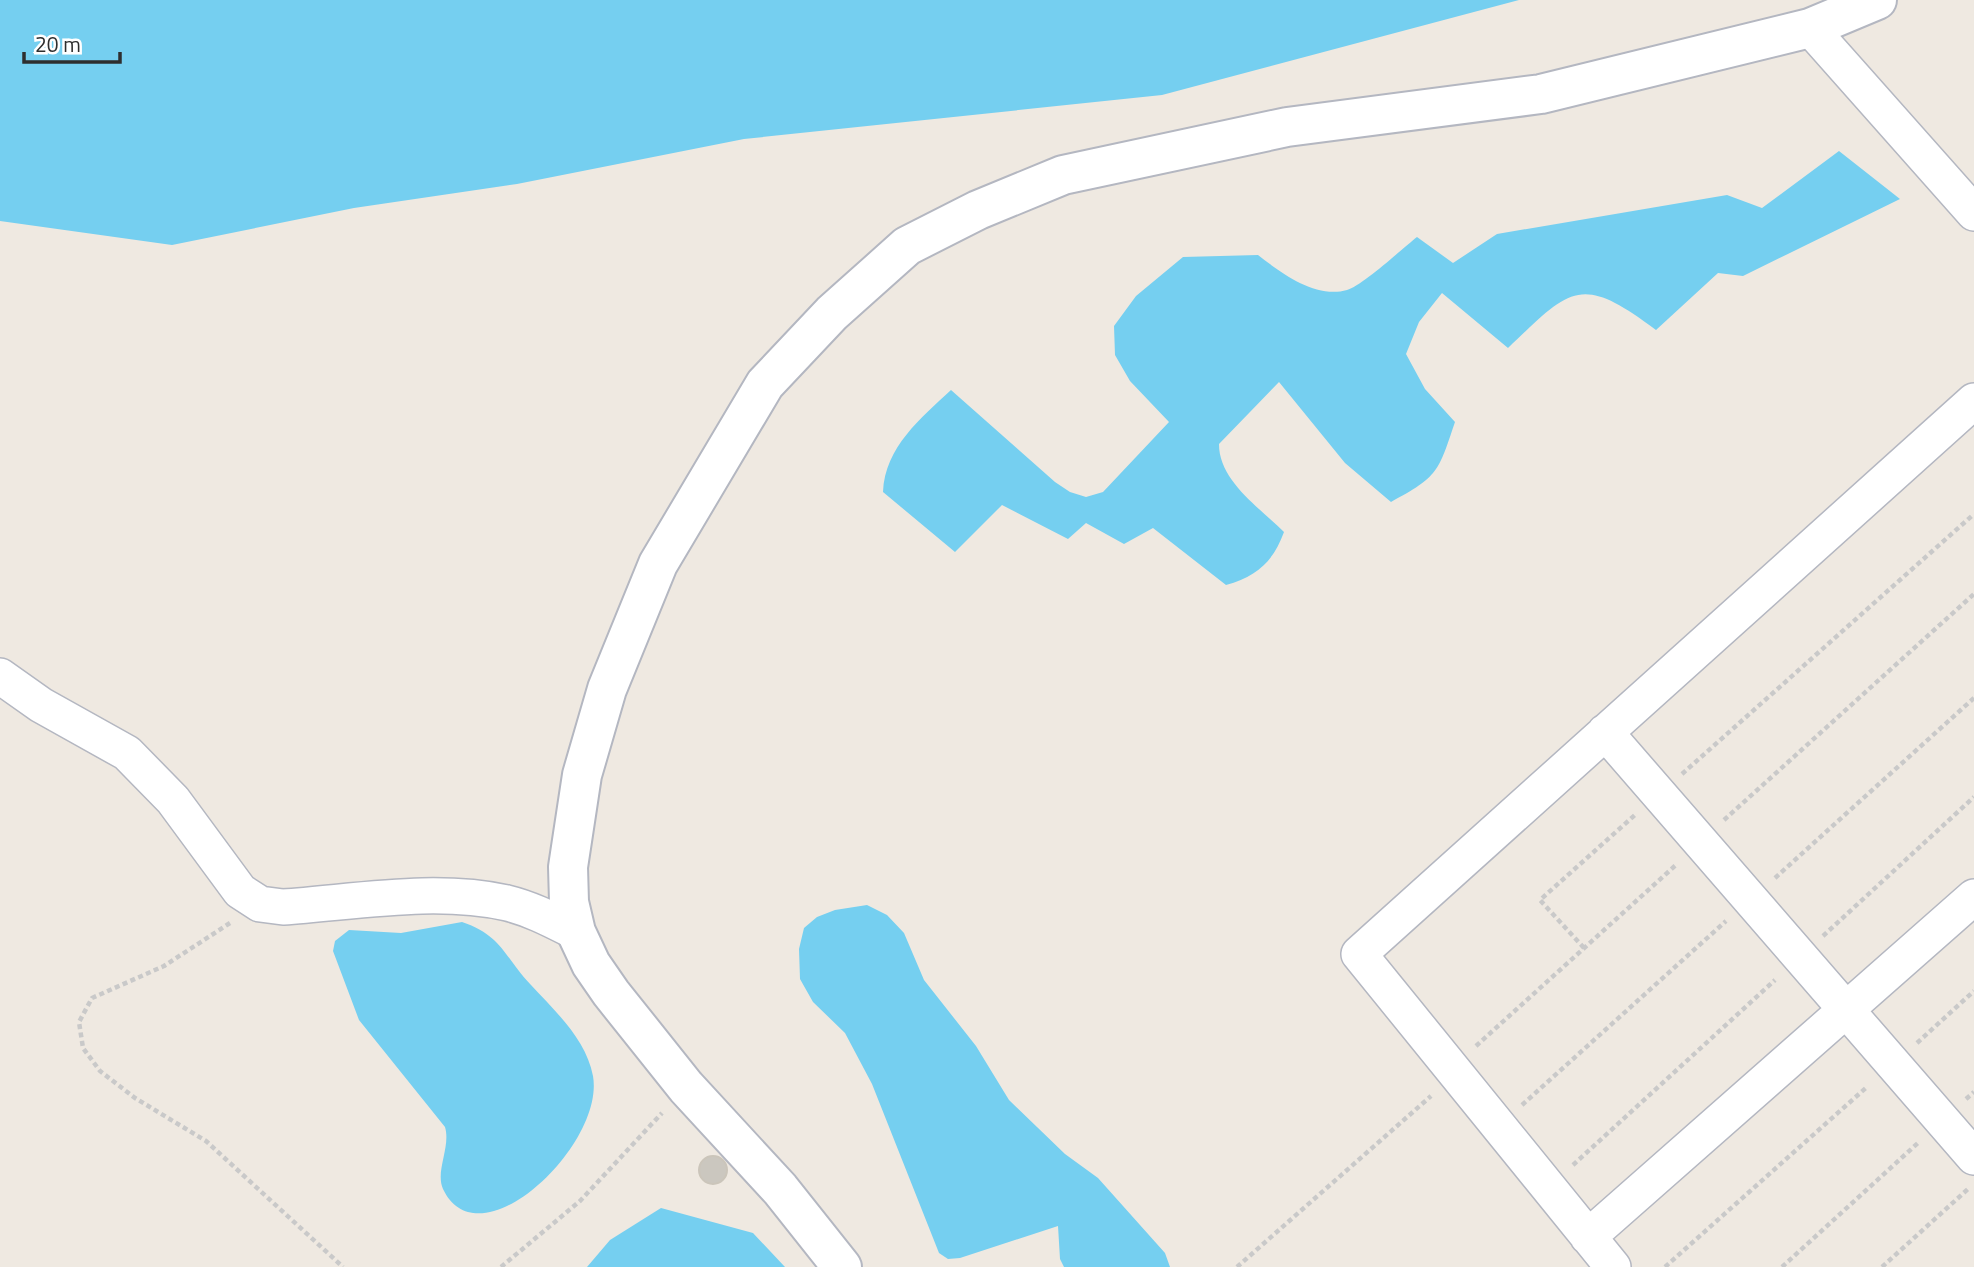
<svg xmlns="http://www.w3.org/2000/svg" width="1974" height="1267" font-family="'Titillium Web',sans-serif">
	<rect width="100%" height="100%" fill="#efe9e1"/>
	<path fill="#75cff0" d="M0,0H1519L1162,95L744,139L517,184L354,208L172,245L0,221Z
		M1839,151L1900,199L1743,276L1718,273L1656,330C1580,273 1571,288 1508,348L1442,293L1419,322L1406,354L1425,389L1455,422C1438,472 1439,476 1391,502L1345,463L1279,382L1219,444C1219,481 1259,507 1284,532C1273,562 1257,576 1226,585L1153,528L1124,544L1086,523L1068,539L1002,505L955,552L883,492C885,447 921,418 951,390L1055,482L1070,492L1086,497L1103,492L1169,422L1130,381L1115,355L1114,326L1136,296L1183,257L1258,255C1281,273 1316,299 1347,290C1362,286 1403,248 1417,237L1453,263L1497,234L1727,195L1762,208Z
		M867,905L887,915L904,933L924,980L976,1046L1009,1100L1065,1154L1098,1178L1165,1253L1170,1267H1064L1060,1259L1058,1226L960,1258L948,1259L939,1253L872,1084L845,1033L813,1002L800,979L799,949L804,928L817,917L835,910Z
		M462,922C503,936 504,957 531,985C555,1011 586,1039 593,1076C605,1145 479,1265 443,1189C435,1171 451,1147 445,1127L359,1020L333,951L335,941L349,930L401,933Z
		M661,1208L753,1233L785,1267H587L610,1240Z"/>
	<path fill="#cbc7bf" stroke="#cbc5ba" stroke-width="2" d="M699 1170a14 14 0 1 1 28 0a14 14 0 1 1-28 0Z"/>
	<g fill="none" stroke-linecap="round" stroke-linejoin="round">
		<g stroke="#b4b7c1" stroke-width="38">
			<path id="minor" d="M1810,28L1974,213
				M0,676L41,705L127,753L173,800L240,891L260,904L283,907C356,902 435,887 507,903C532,909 554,921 576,932
				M1605,732L1974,1157
				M1588,1237L1974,897
				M1613,1267L1359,954L1974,401"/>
		</g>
		<g stroke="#b4b7c1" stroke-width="42">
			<path id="tertiary" d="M842,1267L780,1189L686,1087L611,993L591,964L576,932L569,902L568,867L582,775L607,689L658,564L765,384L832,313L907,246L978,210L1063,175L1287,127L1541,94L1810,28L1877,0"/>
		</g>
		<path stroke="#c9c9c9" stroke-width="4.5" stroke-dasharray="5 3.5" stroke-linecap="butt" d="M1682,774L1974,514
			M1724,820L1974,594
			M1775,878L1974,698
			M230,923L164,966L92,998L79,1022L83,1048L100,1071L135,1098L206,1141L343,1267
			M1823,936L1974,797
			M1584,948L1540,900L1636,814
			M1917,1043L1974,991
			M1476,1046L1677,864
			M1966,1099L1974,1092
			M1522,1105L1726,921
			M1573,1165L1775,980
			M501,1267L580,1201L662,1113
			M1237,1267L1431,1096
			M1665,1267L1868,1086
			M1782,1267L1919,1142
			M1882,1267L1968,1189"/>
		<use href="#minor" stroke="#fff" stroke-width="35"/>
		<use href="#tertiary" stroke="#fff" stroke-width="38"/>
	</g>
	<path d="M24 52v10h96v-10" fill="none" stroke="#2e2e2e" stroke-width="3.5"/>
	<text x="35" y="52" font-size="21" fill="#2e2e2e" stroke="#ffffff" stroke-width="5" paint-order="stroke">20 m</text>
</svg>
